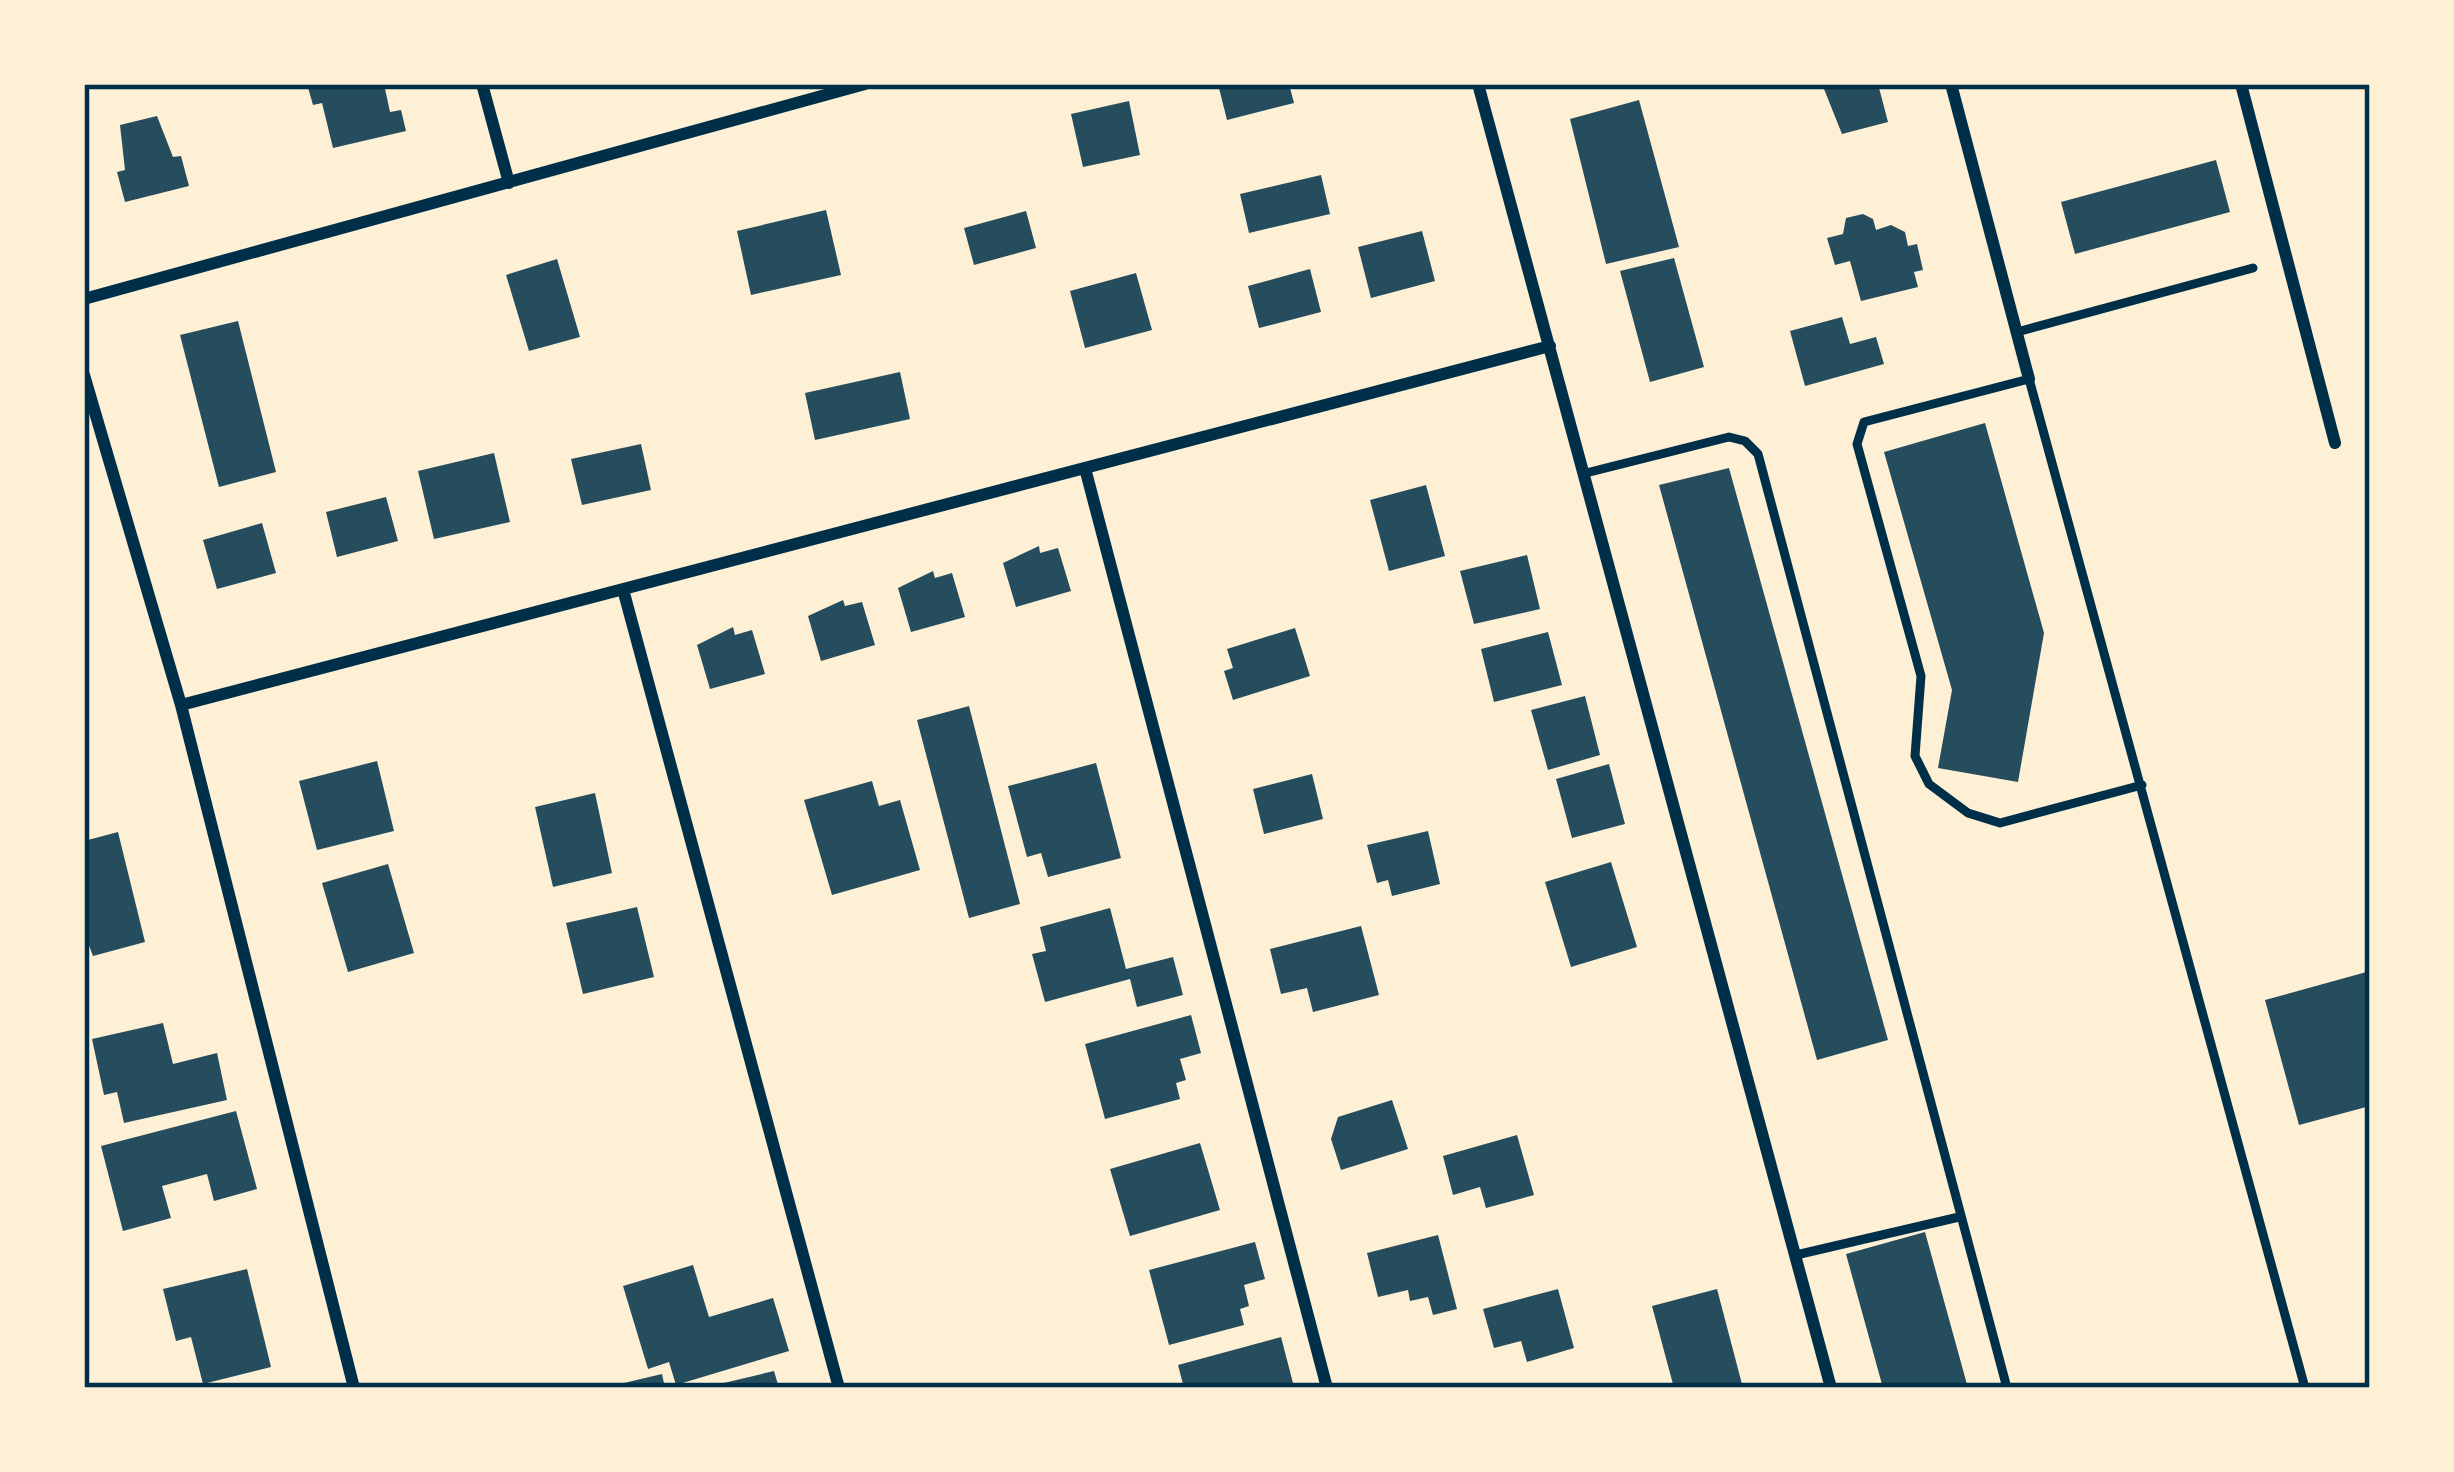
<svg xmlns="http://www.w3.org/2000/svg" width="2454" height="1472" font-family="'Nunito Sans',sans-serif">
	<rect width="100%" height="100%" fill="#fdf0d5"/>
	<path fill="#264d5e" d="M307,84H384L390,112L401,110L406,131L333,148L322,103L313,105Z
		M1218,84H1289L1294,103L1227,120Z
		M1822,84H1878L1888,122L1842,134Z
		M1639,100L1679,247L1606,264L1570,119Z
		M1129,101L1140,155L1083,167L1071,114Z
		M157,116L173,157L181,156L189,186L125,202L117,172L125,170L120,125Z
		M2216,160L2230,212L2075,254L2061,202Z
		M1321,175L1330,214L1249,233L1240,194Z
		M826,210L841,275L751,295L737,231Z
		M1026,211L1036,248L974,265L964,228Z
		M1863,214L1873,219L1876,230L1891,225L1905,232L1908,246L1917,244L1923,270L1914,272L1918,287L1861,301L1850,261L1835,265L1827,238L1843,234L1846,218Z
		M1422,231L1435,281L1371,298L1358,247Z
		M1674,258L1704,367L1650,382L1620,271Z
		M557,259L580,337L529,351L506,275Z
		M1310,269L1321,312L1259,328L1248,286Z
		M1136,273L1152,330L1085,348L1070,291Z
		M1842,317L1850,344L1876,337L1884,364L1805,386L1790,331Z
		M238,321L276,472L219,487L180,335Z
		M900,372L910,419L815,440L805,393Z
		M1985,423L2044,633L2018,782L1938,768L1952,690L1884,452Z
		M641,444L651,490L582,505L571,459Z
		M494,453L510,522L434,539L418,471Z
		M1729,468L1888,1040L1817,1060L1659,485Z
		M1426,485L1445,556L1389,571L1370,500Z
		M386,497L398,541L337,557L326,512Z
		M262,523L276,573L217,589L203,540Z
		M1039,546L1040,553L1058,548L1071,591L1016,607L1003,563Z
		M1527,555L1540,609L1474,624L1460,571Z
		M933,571L935,578L952,573L965,617L911,632L898,588Z
		M843,600L845,606L862,602L875,645L821,661L808,616Z
		M733,627L735,635L752,630L765,674L710,689L697,645Z
		M1295,628L1310,676L1233,700L1224,671L1233,668L1227,649Z
		M1548,632L1562,685L1494,702L1481,649Z
		M1585,696L1600,755L1548,770L1531,710Z
		M969,706L1020,904L969,918L917,720Z
		M377,761L394,831L317,850L299,781Z
		M1096,763L1121,858L1048,877L1041,853L1027,857L1008,786Z
		M1609,764L1625,824L1572,838L1556,779Z
		M1312,774L1323,819L1264,834L1253,789Z
		M872,781L879,806L900,800L920,870L832,895L804,800Z
		M595,793L612,873L553,887L535,807Z
		M1428,831L1440,884L1392,896L1388,880L1377,883L1367,845Z
		M118,832L145,942L93,956L84,932V841Z
		M1611,862L1637,947L1571,967L1545,882Z
		M388,864L414,953L348,972L322,883Z
		M637,907L654,977L583,994L566,923Z
		M1110,908L1126,969L1173,957L1183,995L1137,1007L1130,979L1045,1002L1032,954L1046,951L1040,927Z
		M1361,926L1379,995L1313,1012L1307,988L1281,994L1270,949Z
		M2370,971V1106L2299,1125L2265,1000Z
		M1191,1015L1201,1053L1180,1059L1186,1080L1176,1083L1180,1099L1105,1119L1085,1044Z
		M163,1023L173,1064L217,1053L227,1100L124,1123L117,1092L104,1095L92,1039Z
		M1392,1100L1408,1149L1341,1170L1331,1139L1338,1117Z
		M236,1111L257,1189L214,1201L207,1174L162,1186L171,1218L123,1231L101,1146Z
		M1517,1135L1534,1195L1486,1208L1480,1187L1453,1195L1443,1156Z
		M1200,1143L1220,1210L1130,1236L1110,1169Z
		M1925,1232L1968,1388H1883L1846,1254Z
		M1438,1235L1457,1309L1433,1315L1428,1297L1410,1301L1408,1290L1378,1297L1367,1253Z
		M1255,1242L1265,1279L1244,1285L1249,1306L1240,1309L1244,1325L1169,1345L1149,1270Z
		M693,1265L709,1317L773,1298L789,1351L676,1385L669,1362L648,1369L623,1286Z
		M247,1269L271,1367L203,1384L191,1337L176,1341L163,1289Z
		M1558,1289L1574,1348L1527,1362L1521,1341L1494,1348L1483,1309Z
		M1717,1289L1743,1388H1674L1652,1306Z
		M1281,1337L1293,1383L1184,1388L1178,1365Z
		M774,1371L779,1388H711V1386Z
		M662,1374L665,1388H611V1386Z"/>
	<g fill="none" stroke-linecap="round" stroke-linejoin="round">
		<path stroke="#003049" stroke-width="9" d="M2017,332L2253,268
			M1586,473L1729,437L1745,441L1758,454L2007,1388
			M2142,785L2000,823L1968,813L1929,784L1915,756L1921,676L1857,444L1864,422L2029,379L2305,1388
			M1796,1255L1959,1217"/>
		<path stroke="#003049" stroke-width="12" d="M482,84L509,183
			M1478,84L1831,1388
			M1951,84L2029,379
			M2241,84L2335,443
			M84,299L865,84
			M84,375L181,705L354,1388
			M1086,472L1327,1388
			M624,593L839,1388
			M181,705L1550,346"/>
	</g>
	<rect width="2454" height="1472" fill="none" stroke="#fdf0d5" stroke-width="174"/>
	<rect x="87" y="87" width="2280" height="1298" fill="none" stroke="#003049" stroke-width="4.5"/>
</svg>
